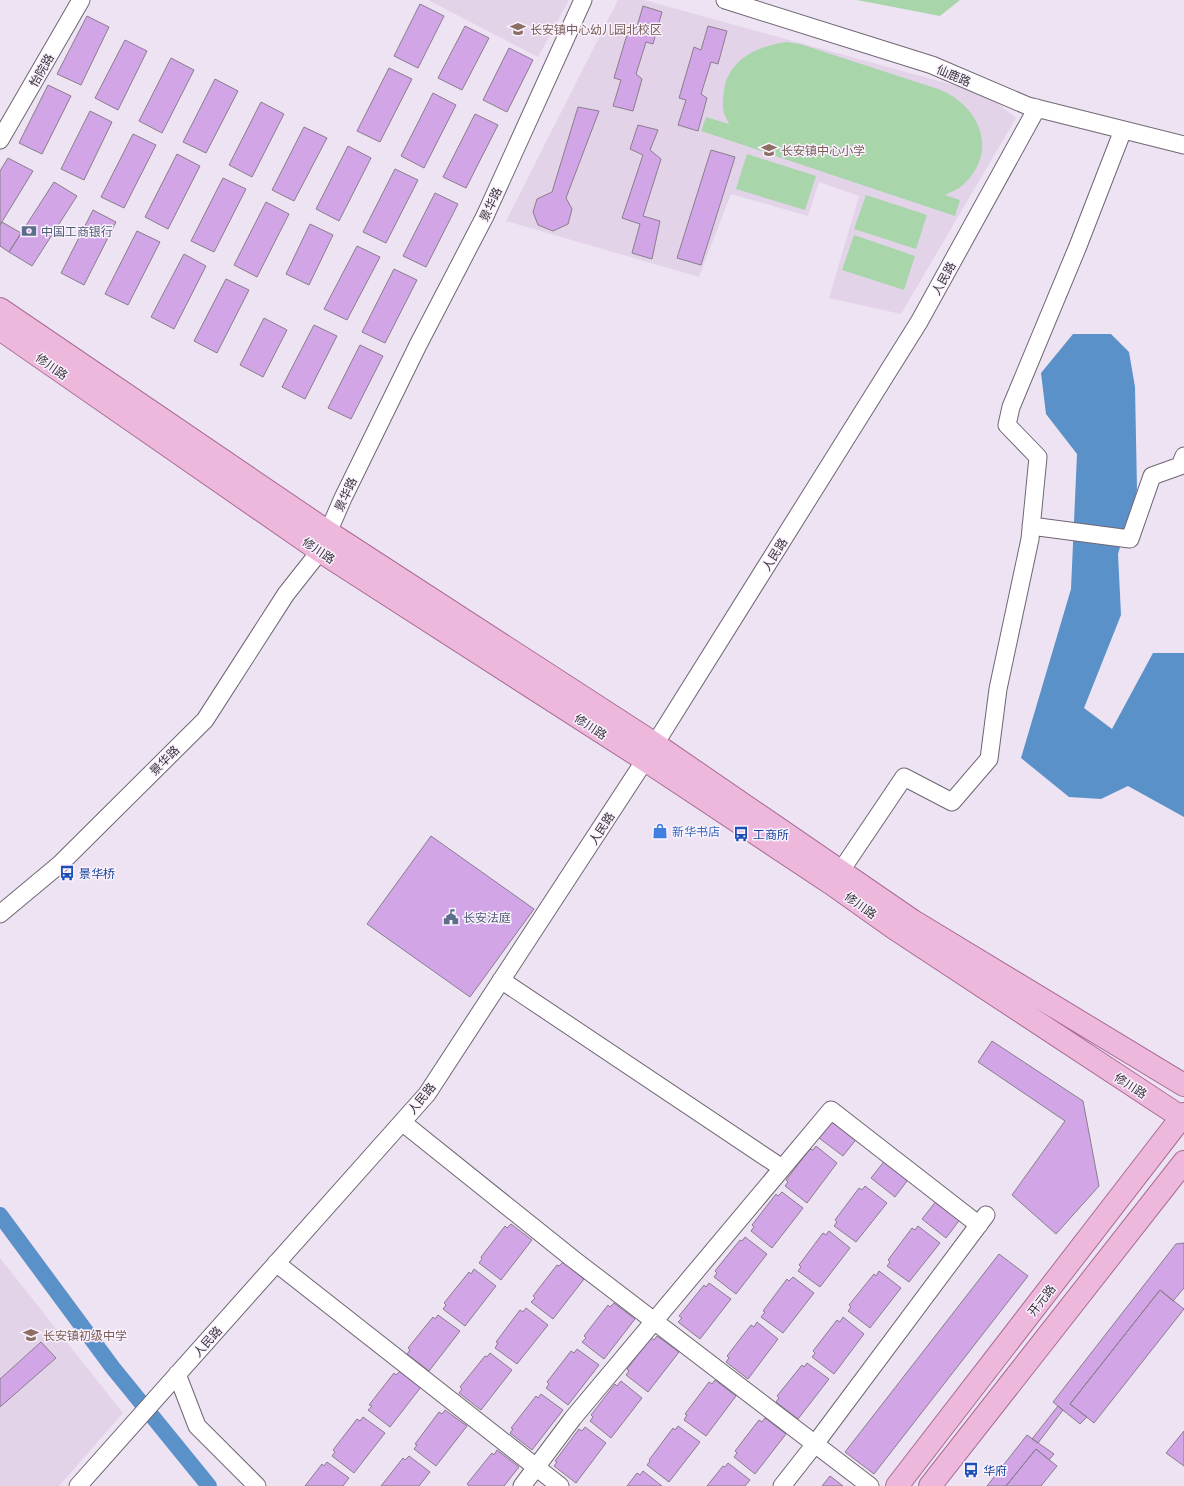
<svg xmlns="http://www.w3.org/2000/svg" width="1184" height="1486" font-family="'Exo 2','Noto Sans SC',sans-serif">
	<rect width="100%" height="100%" fill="#eee3f3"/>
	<path fill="#e2d3e9" d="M428,0H569L538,57Z
		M618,0H644L986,94L1016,118L901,314L829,298L859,196L819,182L808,216L731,194L699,277L506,221Z
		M0,1258L123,1413L59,1486H0Z"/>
	<path fill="#a9d5aa" d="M857,0H960L940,16Z
		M787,42L800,44L941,90C981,108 998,151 964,184C959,189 951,192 945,195L960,200L955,216L701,131L706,117L729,124C728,121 725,117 724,113C722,106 723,98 724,91C728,59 758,46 787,42Z
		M747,154L816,176L805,210L736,189Z
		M866,195L927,215L916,249L854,229Z
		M854,235L915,256L904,290L842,270Z"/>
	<path fill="#5b91c9" d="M1073,334H1111L1129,352L1135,387L1137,490L1118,554L1121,615L1084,708L1112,729L1153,653H1184V817L1128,786L1101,799L1069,797L1021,758L1071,589L1077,454L1046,414L1041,373Z"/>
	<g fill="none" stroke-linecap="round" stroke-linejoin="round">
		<path stroke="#5b91c9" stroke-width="16" d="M0,1215L113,1368L209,1486"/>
	</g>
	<path fill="#d2a5e6" stroke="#887e8c" d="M420,4L444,16L418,68L394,56Z
		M643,6L662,12L653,44L646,42L636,74L642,79L633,111L613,106L621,80L614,78L629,28L636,30Z
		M87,16L109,27L81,85L57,74Z
		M465,26L489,38L462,90L438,78Z
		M708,26L727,31L718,64L711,62L701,94L707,98L698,131L678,125L686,100L679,98L694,47L701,50Z
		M125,40L147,51L118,110L95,98Z
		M509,48L533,60L507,112L483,100Z
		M171,58L194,70L162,133L139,121Z
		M389,68L412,79L380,142L357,131Z
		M215,79L238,91L206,153L183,142Z
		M48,85L71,96L42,154L19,143Z
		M433,93L456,105L424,168L401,156Z
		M261,102L284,114L252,177L229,165Z
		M578,107L599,111L566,198L572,209L568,224L553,231L538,225L533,212L537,199L552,192Z
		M90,111L112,122L84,180L61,169Z
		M475,114L498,125L466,188L443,177Z
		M638,125L658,130L650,150L661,159L643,216L660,221L652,259L632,253L640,224L622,218L643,155L630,149Z
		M304,127L327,138L294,201L272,190Z
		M133,134L156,145L124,208L101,197Z
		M348,146L371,158L339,221L316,209Z
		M711,150L735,157L701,265L677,258Z
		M177,154L200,166L168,229L145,217Z
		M8,158L33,171L0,225V171Z
		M395,169L418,180L386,243L363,232Z
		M223,178L246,189L214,252L191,241Z
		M54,182L77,196L32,266L9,252Z
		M435,193L458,204L426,267L403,256Z
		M266,202L289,214L257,277L234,265Z
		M93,210L116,222L84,285L61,273Z
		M2,222L21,233L9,252L0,246V225Z
		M310,224L333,235L309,285L286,274Z
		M137,231L160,242L128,305L105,294Z
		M357,246L380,257L347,320L324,309Z
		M184,254L206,266L174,329L151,317Z
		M394,269L417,280L385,343L362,332Z
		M226,279L249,290L217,353L194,341Z
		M264,318L287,330L263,377L240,365Z
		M314,325L337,336L305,399L282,387Z
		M360,345L383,356L351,419L328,408Z
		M431,836L534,909L470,997L367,924Z
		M992,1041L1083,1101L1099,1186L1056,1234L1012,1195L1065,1121L978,1062Z
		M834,1118L858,1137L843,1156L819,1138Z
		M816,1146L837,1163L807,1203L785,1186L788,1182L786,1180L810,1149L813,1150Z
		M886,1159L910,1177L895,1197L871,1178Z
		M865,1186L887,1203L856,1242L834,1226L837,1222L835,1220L859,1188L862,1190Z
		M782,1192L803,1208L772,1248L751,1231L754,1227L752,1225L776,1194L778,1196Z
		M937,1200L961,1218L946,1238L922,1219Z
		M511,1224L532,1240L501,1280L479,1263L482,1259L481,1257L505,1226L507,1228Z
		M918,1226L940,1243L909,1282L887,1266L890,1262L888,1260L912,1228L915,1230Z
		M829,1231L850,1248L820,1287L798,1271L801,1267L799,1265L823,1233L826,1235Z
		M745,1237L767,1254L736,1294L714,1277L717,1273L715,1271L740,1240L742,1241Z
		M1184,1243V1288L1173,1301L1160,1290L1070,1404L1087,1417L1080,1424L1053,1402L1176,1244Z
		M999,1254L1028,1276L874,1474L845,1452Z
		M563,1262L584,1279L553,1319L531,1302L535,1298L533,1296L557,1265L559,1266Z
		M474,1269L496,1286L465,1326L443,1309L446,1305L444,1303L469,1272L471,1274Z
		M879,1271L901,1288L870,1328L848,1311L851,1307L849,1305L874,1274L876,1276Z
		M793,1277L814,1293L783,1333L761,1317L765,1312L763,1311L787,1279L789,1281Z
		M709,1283L731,1299L700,1339L678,1322L682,1318L679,1316L704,1285L706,1287Z
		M1160,1290L1184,1309L1094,1423L1070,1404Z
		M614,1303L635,1319L604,1359L582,1342L586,1338L584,1336L608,1305L610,1307Z
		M526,1308L548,1325L517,1364L495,1348L498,1343L496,1342L520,1310L523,1312Z
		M438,1315L460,1331L429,1371L407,1354L410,1350L408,1348L433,1317L435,1319Z
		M843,1317L864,1334L834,1374L812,1357L815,1353L813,1351L837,1320L840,1322Z
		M757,1322L778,1339L748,1379L726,1362L729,1358L727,1356L751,1325L754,1327Z
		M657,1336L679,1352L648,1392L626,1375L629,1371L627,1369L651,1338L654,1340Z
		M41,1342L56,1358L0,1407V1379Z
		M577,1349L599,1365L568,1405L546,1388L549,1384L547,1382L571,1351L574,1353Z
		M490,1353L512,1370L481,1410L459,1393L462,1389L460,1387L485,1356L487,1357Z
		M807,1363L829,1379L798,1419L776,1402L779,1398L777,1396L802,1365L804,1367Z
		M400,1371L421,1387L390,1427L368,1410L372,1406L369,1405L394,1373L396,1375Z
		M715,1380L736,1396L706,1436L684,1420L687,1415L685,1414L709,1382L712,1384Z
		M621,1381L642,1398L611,1438L590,1421L593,1417L591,1415L615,1384L617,1386Z
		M541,1394L563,1410L532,1450L510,1433L513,1429L511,1428L536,1396L538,1398Z
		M1058,1406L1063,1410L1038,1443L1032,1439Z
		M445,1410L467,1426L436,1466L414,1449L417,1445L415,1444L439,1412L442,1414Z
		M363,1417L385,1433L354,1473L332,1456L335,1452L333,1450L357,1419L360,1421Z
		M765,1418L786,1434L755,1474L734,1457L737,1453L735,1451L759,1420L762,1422Z
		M678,1426L700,1442L669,1482L647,1465L650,1461L649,1460L673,1428L675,1430Z
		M585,1427L606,1443L576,1483L554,1466L557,1462L555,1461L579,1429L582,1431Z
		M1184,1431V1466L1166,1453Z
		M1027,1435L1054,1454L1049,1460L1036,1449L1006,1486H987Z
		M1036,1449L1057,1466L1041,1486H1006Z
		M497,1450L519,1467L504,1486H469L467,1484L492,1453L494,1455Z
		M409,1456L430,1472L419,1486H381L403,1458L405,1460Z
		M327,1462L349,1478L343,1486H305L322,1464L324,1466Z
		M728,1463L750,1480L745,1486H707L723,1466L725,1467Z
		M643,1471L662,1486H627L637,1473L640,1475Z
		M830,1476L843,1486H822Z"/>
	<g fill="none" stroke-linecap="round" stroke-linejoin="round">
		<g stroke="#6f6673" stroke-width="19">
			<path id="minor" d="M725,0L932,65L1028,106L1184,145
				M0,140L81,0
				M1031,526L1130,539L1152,476L1180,466L1184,456
				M834,881L904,777L952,802L989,759L998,689L1030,539L1038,457L1007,425L1011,407L1078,246L1123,130
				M0,914L60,864L205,720L286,594L320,551L343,498L418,345L485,216L583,0
				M501,980L782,1168
				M402,1122L573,1259L870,1486
				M276,1263L560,1486
				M177,1374L197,1426L257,1486
				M78,1486L427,1094L645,760L919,322L1037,108
				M522,1486L573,1418L831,1110L979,1225
				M782,1486L815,1444L986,1215"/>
		</g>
		<g stroke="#a76c96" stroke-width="24">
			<path id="major" d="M0,309L328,532L655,744L913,921L1184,1085
				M0,329L320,551L645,760L832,884L894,928L1184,1119
				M897,1486L1184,1114
				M930,1486L1184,1162"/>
		</g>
		<use href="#minor" stroke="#fff" stroke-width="17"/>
		<use href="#major" stroke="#eeb8dd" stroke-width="22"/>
	</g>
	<defs>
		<g id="school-bare" transform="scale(1.2)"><path d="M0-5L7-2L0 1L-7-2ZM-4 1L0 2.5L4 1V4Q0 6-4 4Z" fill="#8d6e63" stroke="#faf1fe" stroke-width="2.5" paint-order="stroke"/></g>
		<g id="bank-bare" transform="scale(1.2)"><path d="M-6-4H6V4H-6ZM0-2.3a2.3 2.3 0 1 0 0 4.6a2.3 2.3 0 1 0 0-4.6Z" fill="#5c6f8a" stroke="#faf1fe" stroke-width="2.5" paint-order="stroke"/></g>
		<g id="shop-bare" transform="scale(1.2)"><path d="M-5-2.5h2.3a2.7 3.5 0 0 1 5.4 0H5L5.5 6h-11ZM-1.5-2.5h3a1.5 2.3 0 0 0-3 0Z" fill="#3f7fe0" stroke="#faf1fe" stroke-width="2.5" paint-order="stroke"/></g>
		<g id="bus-bare" transform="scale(1.2)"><path d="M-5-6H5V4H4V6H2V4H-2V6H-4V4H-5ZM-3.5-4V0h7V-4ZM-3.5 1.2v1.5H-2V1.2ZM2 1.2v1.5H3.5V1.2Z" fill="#1a4fb4" stroke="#faf1fe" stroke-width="2.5" paint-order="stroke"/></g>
		<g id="civic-bare" transform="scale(1.2)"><path d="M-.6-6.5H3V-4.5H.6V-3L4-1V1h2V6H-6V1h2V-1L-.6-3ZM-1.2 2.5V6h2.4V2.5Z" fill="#5c6f8a" stroke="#faf1fe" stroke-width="2.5" paint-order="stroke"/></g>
	</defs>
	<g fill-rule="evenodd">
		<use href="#school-bare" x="518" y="29"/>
		<use href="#school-bare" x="769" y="150"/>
		<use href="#bank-bare" x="29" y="231"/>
		<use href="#shop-bare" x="660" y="831"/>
		<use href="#bus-bare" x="741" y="834"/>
		<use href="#bus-bare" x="67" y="873"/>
		<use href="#civic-bare" x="451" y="917"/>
		<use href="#school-bare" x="31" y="1335"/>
		<use href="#bus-bare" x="971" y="1470"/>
	</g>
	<g text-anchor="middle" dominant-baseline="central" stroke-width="3" stroke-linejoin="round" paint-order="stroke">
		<g font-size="12" fill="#785e54" stroke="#faf1fe" text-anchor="start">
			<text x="530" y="29">长安镇中心幼儿园北校区</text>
			<text x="781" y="150">长安镇中心小学</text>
			<text x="43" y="1335">长安镇初级中学</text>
		</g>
		<g font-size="12" fill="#3a363c" stroke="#faf1fe">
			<text transform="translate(41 70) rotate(-60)">怡院路</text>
			<text transform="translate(954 75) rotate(23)">仙鹿路</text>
			<text transform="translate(490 204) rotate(-65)">景华路</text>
			<text transform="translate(943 278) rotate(-61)">人民路</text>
			<text transform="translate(52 366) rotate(35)">修川路</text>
			<text transform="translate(345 494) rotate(-65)">景华路</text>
			<text transform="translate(319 550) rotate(34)">修川路</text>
			<text transform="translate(774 554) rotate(-58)">人民路</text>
			<text transform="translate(591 726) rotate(33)">修川路</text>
			<text transform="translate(164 760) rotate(-45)">景华路</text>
			<text transform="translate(601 828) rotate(-57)">人民路</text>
			<text transform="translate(861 905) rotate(36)">修川路</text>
			<text transform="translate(1131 1085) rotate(33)">修川路</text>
			<text transform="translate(421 1098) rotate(-51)">人民路</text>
			<text transform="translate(1041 1300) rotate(-52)">开元路</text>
			<text transform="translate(207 1341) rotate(-48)">人民路</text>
		</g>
		<g font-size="12" fill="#4e5e75" stroke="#faf1fe" text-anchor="start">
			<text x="41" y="231">中国工商银行</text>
			<text x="463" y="917">长安法庭</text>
		</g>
		<g font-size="12" fill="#366cbe" stroke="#faf1fe" text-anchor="start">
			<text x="672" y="831">新华书店</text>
		</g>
		<g font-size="12" fill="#164399" stroke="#faf1fe" text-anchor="start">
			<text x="753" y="834">工商所</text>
			<text x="79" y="873">景华桥</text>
			<text x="983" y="1470">华府</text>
		</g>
	</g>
</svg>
